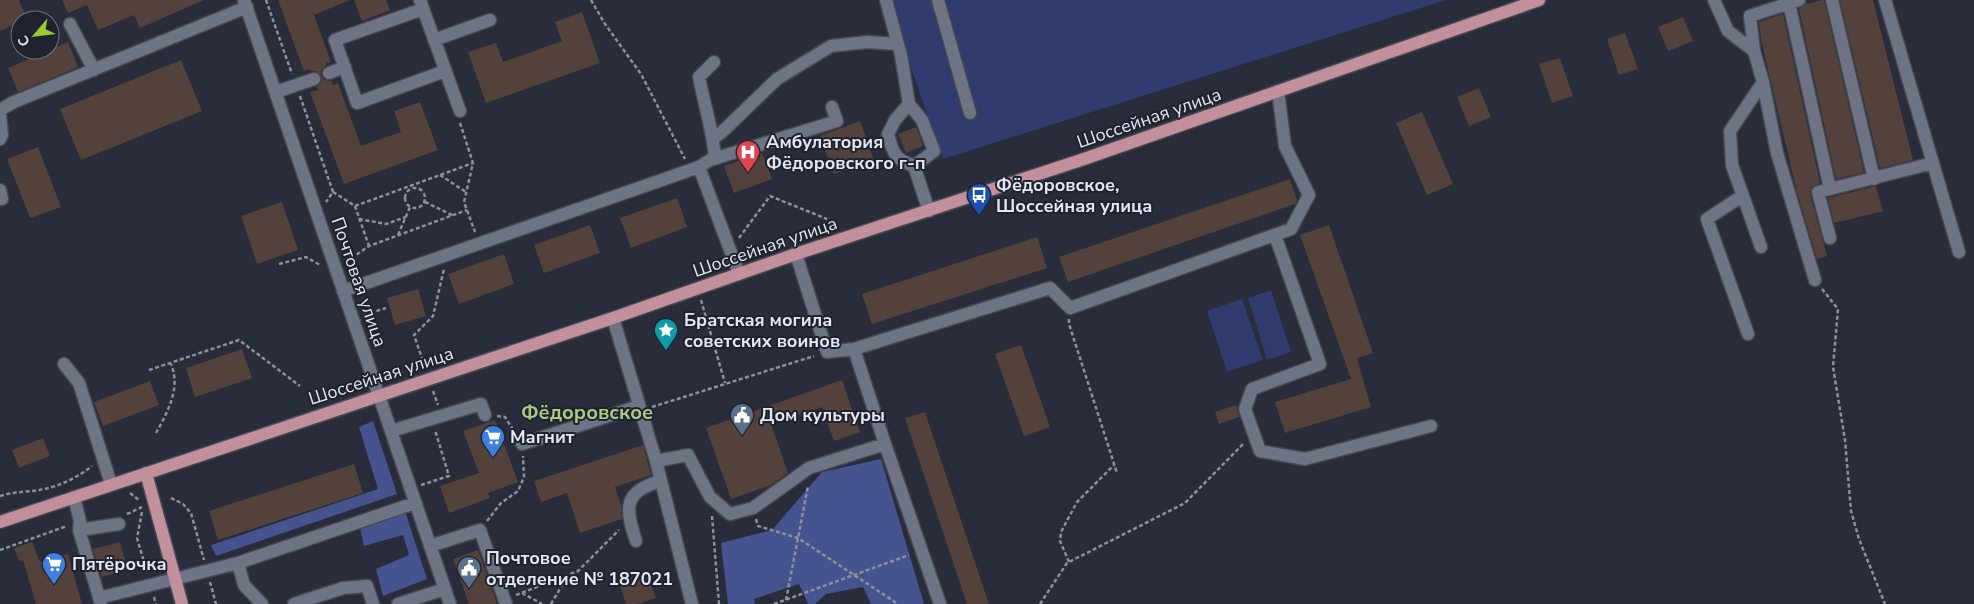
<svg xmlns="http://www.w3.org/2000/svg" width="1974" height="604" font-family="'Nunito Sans',sans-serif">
	<rect width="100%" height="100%" fill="#282c3b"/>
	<path fill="#303b6e" d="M887,0H1446L943,159Z
		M1271,290L1291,352L1267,360L1248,298Z
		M1242,299L1263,360L1227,372L1207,311Z"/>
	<path fill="#45538e" d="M373,421L397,494L216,556L211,545L378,489L359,427Z
		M881,459L924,604H871L863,587L826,594L815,604H808L799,584L754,599L755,604H728L721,543L772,530L822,472Z
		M405,511L427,579L383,596L376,569L409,555L403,535L364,546L360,527Z"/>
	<path fill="#53413c" d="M0,0H19L27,19L20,20V22L0,31Z
		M62,0H204L140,28L134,15L98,30L87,5L68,13Z
		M278,0H350L314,15L331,62L326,63V65L321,71V75L324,80L332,81L333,85L338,83L361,146L401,132L394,111L420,102L438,150L344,184L310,92L318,90L317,87L322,81L321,76L316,71H311L310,69L304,71Z
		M354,0H386L390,10L362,21Z
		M1822,0H1824L1864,172L1836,179L1799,9L1806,4Z
		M1840,0H1873L1913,160L1880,168Z
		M582,12L600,63L486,103L468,52L496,43L503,62L562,41L555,22Z
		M1783,14L1820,183L1812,187L1810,194L1827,256L1817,259L1797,192L1761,40L1759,22Z
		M1683,17L1693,41L1668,51L1658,27Z
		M1625,33L1638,69L1619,75L1607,39Z
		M68,42L78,67L18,92L8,68Z
		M1560,58L1573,96L1552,103L1539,64Z
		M181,60L202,111L81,160L60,109Z
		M1479,88L1491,117L1469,126L1457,97Z
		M1422,112L1453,184L1427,195L1396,123Z
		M860,121L874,160L834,174L820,136Z
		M916,127L923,146L906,153L898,134Z
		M38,147L61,207L30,218L7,159Z
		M762,153L772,179L734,193L724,166Z
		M1290,179L1297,200L1295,204L1068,282L1059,257Z
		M1872,187H1876L1883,211L1834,223L1828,198Z
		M677,198L687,227L631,248L620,218Z
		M282,202L298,250L257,264L241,216Z
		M590,225L600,253L544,273L534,245Z
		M1329,225L1373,353L1357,358L1371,407L1285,433L1275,402L1351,379L1300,235Z
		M1037,237L1047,268L872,324L862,294Z
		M504,254L514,284L459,304L448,274Z
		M418,289L426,316L395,325L387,298Z
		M1021,345L1050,427L1024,436L995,354Z
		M242,349L252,378L195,397L186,368Z
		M842,380L860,432L834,441L822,407L771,424L788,473L771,485L731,499L706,428Z
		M150,381L159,405L103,426L94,402Z
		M1236,405L1239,417L1219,424L1215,412Z
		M925,412L989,604H967L905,418Z
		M495,420L518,482L488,493L490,498L449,513L440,486L479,473L463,431Z
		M43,438L50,456L19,468L12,450Z
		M643,445L651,475L615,487L621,505L622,519L580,533L567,493L541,502L534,481Z
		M354,464L363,493L218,540L209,511Z
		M32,542L40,562L68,554L82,604H36L23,560L19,561L14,548Z
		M120,542L128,570L102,577L93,549Z
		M478,550L497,604H469L453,559Z
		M648,576L656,598L637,604H626L620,586Z"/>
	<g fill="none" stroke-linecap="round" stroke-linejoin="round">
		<g stroke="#444853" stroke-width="15">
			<path id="minor" d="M244,0L450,604
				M420,0L460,111
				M886,0L901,55L909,104L922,120L934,151L914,166L929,211
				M938,0L970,113
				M1714,0L1728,31L1754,51
				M1799,0L1750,16L1754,51L1763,82L1777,153L1815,280
				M1832,0L1874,179
				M1885,0L1959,252
				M1789,3L1830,189
				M423,9L335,40L357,103L445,71
				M70,24L94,70
				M434,40L490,20
				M714,62L699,77C704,104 713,131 715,158
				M329,73L345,67
				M276,92L314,79
				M909,104L895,120L888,134C893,153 894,159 914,166
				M0,110L14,102L247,7
				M0,115L2,135L0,139
				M714,138L722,132L777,79L831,46L867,42L898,44
				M699,167L739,274
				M0,190L2,199
				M1742,196L1707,219L1748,334
				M1275,235L1320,364L1252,389L1245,409L1260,451L1305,459L1431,426
				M1830,238L1818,192L1933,163
				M1761,247L1732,165L1730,131L1763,82
				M343,291L699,167L710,160L837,121L832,107
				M613,318L656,461L692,604
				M854,349L1050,288L1070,308L1291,229L1309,195L1285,146L1278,91
				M64,364L79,383L111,484
				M391,431L481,404L485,415
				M522,444L639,406
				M885,444L940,604
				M656,461L688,455L710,497L730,514L753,508L809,468L885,444L854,349L827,352L796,254
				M74,497L80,521L79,530L101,604
				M79,530L119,524
				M636,541C625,508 623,492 660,481
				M430,546L480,530L506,604
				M238,563L415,503
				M99,598L238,563L244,585L262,604
				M294,604L343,588L367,586L373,604
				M398,604L445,589"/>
		</g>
		<g stroke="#444853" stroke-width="15">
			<path id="major" d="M146,473L182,604
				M0,522L613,318L796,254L1084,159L1539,0"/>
		</g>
		<path stroke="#8d909d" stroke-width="2.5" stroke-dasharray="4 2.5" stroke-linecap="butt" d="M266,0L292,74
			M591,0L605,24L641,74L685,159
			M300,96L333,192L326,202
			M460,123L473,163L464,202L475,232
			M440,175L466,192
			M405 198a10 10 0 1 1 20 0a10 10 0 1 1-20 0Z
			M333,192L355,206L369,246
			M425,202L452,215
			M355,206L473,163
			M359,219L386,224L406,217
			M398,235L410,207
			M739,238L770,196L827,219
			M346,262L369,246L467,210
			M279,264L306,257L320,265
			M1822,289L1838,309L1833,367L1845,440L1851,511L1859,539L1885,604
			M701,300L725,383
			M364,315L386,308
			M1069,319V324L1117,473
			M425,367L414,335L433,316L444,269
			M149,370L239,340L300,386
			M433,391L438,405
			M652,407L814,356
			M497,416L505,417L515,433
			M156,433C168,411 181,388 171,364
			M421,485L449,476L435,430
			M130,493L139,500
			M0,496C13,492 26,492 39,490C58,487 77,478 92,466
			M171,498L183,504L191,513L204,560
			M142,512L137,538L147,572
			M127,514L142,507
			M712,516L719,604
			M756,519L758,526L798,538L898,604
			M487,521L501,503L518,491L524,477L523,456
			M0,550L67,526
			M1069,562L1060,541L1061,532L1077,502L1114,465
			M210,582L216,604
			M522,593L542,604
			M516,595L578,571L619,530
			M154,597L156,604
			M786,600L808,486
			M551,604L568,575
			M774,604L909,555
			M1040,604L1067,563L1185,503L1244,443"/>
		<use href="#minor" stroke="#6f7485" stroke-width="12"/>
		<use href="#major" stroke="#c1909b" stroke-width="12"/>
	</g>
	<defs>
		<g id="hospital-pin" transform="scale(1.25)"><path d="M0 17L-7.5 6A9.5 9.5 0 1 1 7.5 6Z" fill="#e0444e" stroke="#1f2330"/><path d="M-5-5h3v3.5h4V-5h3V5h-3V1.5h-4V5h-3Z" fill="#fff"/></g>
		<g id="bus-pin" transform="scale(1.25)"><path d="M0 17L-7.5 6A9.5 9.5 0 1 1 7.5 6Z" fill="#1a4fb4" stroke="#1f2330"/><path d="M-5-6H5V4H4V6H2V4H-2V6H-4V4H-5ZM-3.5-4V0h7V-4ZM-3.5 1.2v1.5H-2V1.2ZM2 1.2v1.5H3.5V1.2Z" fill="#fff"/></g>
		<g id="sight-pin" transform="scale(1.25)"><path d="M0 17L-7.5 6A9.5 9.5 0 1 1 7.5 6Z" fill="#0f9aa8" stroke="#1f2330"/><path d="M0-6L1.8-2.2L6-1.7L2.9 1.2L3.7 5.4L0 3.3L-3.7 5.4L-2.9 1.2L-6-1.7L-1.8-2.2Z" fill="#fff"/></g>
		<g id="civic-pin" transform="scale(1.25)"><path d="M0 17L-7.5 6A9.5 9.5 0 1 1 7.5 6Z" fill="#5c6f8a" stroke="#1f2330"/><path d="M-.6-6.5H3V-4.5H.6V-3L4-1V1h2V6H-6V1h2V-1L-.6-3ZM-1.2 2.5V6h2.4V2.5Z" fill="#fff"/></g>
		<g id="supermarket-pin" transform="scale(1.25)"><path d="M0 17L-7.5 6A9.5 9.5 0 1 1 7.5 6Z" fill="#3f7fe0" stroke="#1f2330"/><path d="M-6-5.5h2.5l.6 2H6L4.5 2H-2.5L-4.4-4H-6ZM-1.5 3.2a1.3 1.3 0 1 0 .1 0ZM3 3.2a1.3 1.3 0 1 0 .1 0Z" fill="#fff"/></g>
	</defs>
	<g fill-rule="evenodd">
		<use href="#hospital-pin" x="748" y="152"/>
		<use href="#bus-pin" x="979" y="195"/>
		<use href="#sight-pin" x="666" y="330"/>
		<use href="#civic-pin" x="742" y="415"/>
		<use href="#supermarket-pin" x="493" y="437"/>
		<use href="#supermarket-pin" x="54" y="564"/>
		<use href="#civic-pin" x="469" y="568"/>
	</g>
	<g text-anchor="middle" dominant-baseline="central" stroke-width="4" stroke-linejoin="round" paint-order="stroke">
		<g font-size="18" fill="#e5e8f2" stroke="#1f2330">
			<text transform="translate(1149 118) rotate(-19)">Шоссейная улица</text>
			<text transform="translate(765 247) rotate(-19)">Шоссейная улица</text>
			<text transform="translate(359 282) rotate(71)">Почтовая улица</text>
			<text transform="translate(381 376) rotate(-18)">Шоссейная улица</text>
		</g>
		<g font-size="18" font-weight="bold" fill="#e5e8f2" stroke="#1f2330" text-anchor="start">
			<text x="766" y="142">Амбулатория<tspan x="766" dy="21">Фёдоровского г-п</tspan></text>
			<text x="996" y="185">Фёдоровское,<tspan x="996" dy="21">Шоссейная улица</tspan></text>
			<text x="684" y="320">Братская могила<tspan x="684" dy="21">советских воинов</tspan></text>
			<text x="760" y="415">Дом культуры</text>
			<text x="510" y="437">Магнит</text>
			<text x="486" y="558">Почтовое<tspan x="486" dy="21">отделение № 187021</tspan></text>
			<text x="72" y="564">Пятёрочка</text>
		</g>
		<g font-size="20" font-weight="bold" fill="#adca83" stroke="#1f2330">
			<text x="587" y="412">Фёдоровское</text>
		</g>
	</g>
	<g transform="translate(35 35) rotate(242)"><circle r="24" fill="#1f2330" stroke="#6e727e"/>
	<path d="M0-4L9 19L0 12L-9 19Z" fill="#99cb35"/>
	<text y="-8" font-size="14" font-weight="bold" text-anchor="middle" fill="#e5e8f2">С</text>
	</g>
</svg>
